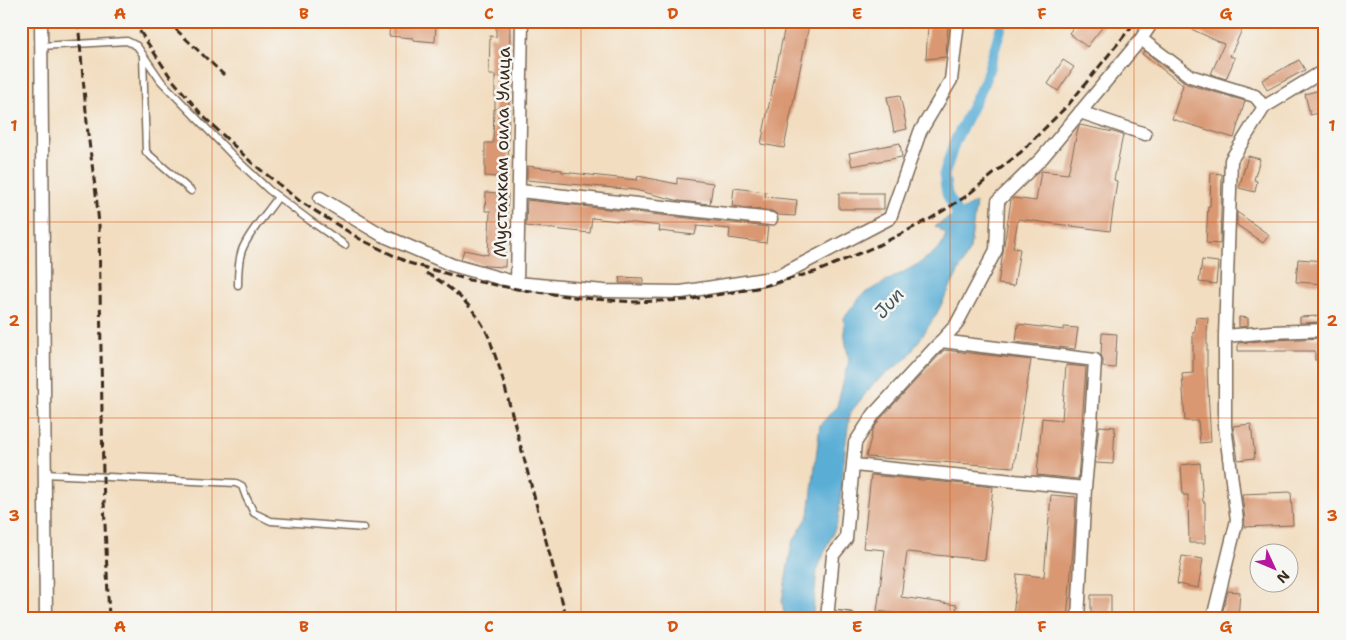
<svg xmlns="http://www.w3.org/2000/svg" width="1346" height="640" font-family="'Shantell Sans',sans-serif">
	<rect width="100%" height="100%" fill="#f6f6f2"/>
	<filter id="ink" filterUnits="userSpaceOnUse"><feTurbulence type="fractalNoise" baseFrequency=".02" numOctaves="2"/><feDisplacementMap in="SourceGraphic" scale="10" xChannelSelector="R" yChannelSelector="G"/><feConvolveMatrix kernelMatrix="1 2 1 2 8 2 1 2 1" color-interpolation-filters="sRGB"/></filter>
	<filter id="wash" filterUnits="userSpaceOnUse"><feTurbulence type="fractalNoise" baseFrequency=".0096" numOctaves="4" result="noise"/><feDisplacementMap in="SourceGraphic" scale="20" xChannelSelector="R" yChannelSelector="G"/><feGaussianBlur stdDeviation="1.12" result="paint"/><feColorMatrix in="noise" values="0 0 0 0 0 0 0 0 0 0 0 0 0 0 0 0 0 1.4 0 .05"/><feComposite in="paint" operator="in"/></filter>
	<g filter="url(#wash)">
		<rect width="100%" height="100%" fill="#f2ddc0"/>
		<path fill="#5aaed6" stroke="#4a6c7a" d="M976,202L970,249L936,315L908,357L874,383L850,413L846,441L838,521L817,570L813,611L815,619H785L782,601L792,543L809,515L820,425L837,406L849,361L845,338L844,318L863,294L920,263L941,247L946,234L935,226Z"/>
		<g fill="none" stroke-linecap="round" stroke-linejoin="round">
			<path stroke="#5aaed6" stroke-width="3" d="M1312,84L1325,80"/>
			<path stroke="#5aaed6" stroke-width="11" d="M960,226V219L947,194L944,175L955,141L985,81L1003,21"/>
		</g>
		<g id="blocks">
			<path fill="#d99772" d="M390,21H436L435,42L413,40V38L389,36Z
				M496,21H510L508,178L485,176V143H493L494,109H495V75H489L490,36L496,37Z
				M786,21L809,25L784,148L761,144Z
				M1078,21H1107L1087,47L1069,33Z
				M1192,21H1246L1230,56L1235,58L1226,79L1211,74L1224,44L1189,28Z
				M948,24L946,57L926,59L928,26Z
				M1144,51L1187,84L1245,101L1234,138L1172,119L1183,85L1142,54Z
				M1063,60L1074,67L1058,91L1048,84Z
				M1299,60L1305,70L1267,90L1262,80Z
				M1320,90L1325,111L1310,115L1305,94Z
				M900,95L907,129L894,132L887,97Z
				M1080,125L1113,132L1123,135L1114,180L1117,181L1110,231L1018,219L1013,248L1020,249L1014,286L998,284L1011,200L1013,198L1036,201L1041,171L1068,174L1078,128Z
				M900,143L902,157L852,166L849,153Z
				M1248,156L1260,159L1254,180L1257,181L1255,192L1239,188Z
				M527,166L562,170V172L637,180L638,176L677,184V178L713,183L710,204L680,201L635,190L527,180Z
				M1211,173L1222,174L1220,244L1206,243L1208,206H1210Z
				M734,188L766,192L765,197L797,200L795,216L778,215L772,211L732,206Z
				M486,192L508,194L505,267L486,266L461,259L464,250L488,255L490,211H485Z
				M839,193H884V209H839Z
				M527,200L768,227L766,243L729,238L730,229L697,226L695,235L659,231L660,226L592,218L590,233L526,226Z
				M1237,212L1269,235L1263,243L1237,225Z
				M1298,259L1325,261V284L1296,282Z
				M1202,260L1218,262L1216,284L1199,282Z
				M620,277L643,278V283H619Z
				M1319,316V321L1325,322L1300,323V317Z
				M1196,317L1208,318L1207,332V373L1211,442L1200,443L1198,421H1185L1182,374L1193,373V332H1195Z
				M1239,317L1248,318V326L1239,327Z
				M1018,324L1064,330V327L1078,328L1075,349L1016,342Z
				M1102,333L1117,334L1115,368L1103,367V360L1101,354Z
				M1325,338V360H1315V351H1238V343L1272,340Z
				M944,350L1031,360L1014,467L866,457L873,430L880,419Z
				M1066,365L1086,367L1078,479L1037,475L1042,418L1062,420Z
				M1251,424L1255,458L1238,460L1233,426Z
				M1099,426L1115,427L1113,464L1095,463Z
				M1200,463L1203,502H1205V543H1189L1188,495H1183L1181,465Z
				M871,475L993,487L985,560L907,552L901,597L957,605L955,619H938L877,611L885,550L863,548Z
				M1291,492L1293,525L1244,527L1245,519L1242,494Z
				M1051,495L1076,497L1074,538L1067,619H1013L1017,574L1044,577Z
				M1182,556L1203,559L1198,588L1177,584Z
				M1228,591L1240,592L1238,619H1223L1222,614Z
				M1091,595H1111V619H1091Z"/>
		</g>
	</g>
	<g filter="url(#ink)">
		<use href="#blocks" fill-opacity="0" stroke="#7b6957" stroke-width="1"/>
		<g fill="none" stroke-linecap="round" stroke-linejoin="round">
			<g stroke="#7b6957" stroke-width="9">
				<path id="service" d="M41,46L127,41L137,46L161,81L236,159L269,190L309,220L345,245
					M143,56L146,152L191,191
					M238,285C238,274 238,261 242,250C250,230 267,214 278,197
					M45,474L236,483L242,486L246,497L254,513L271,521L364,528"/>
			</g>
			<g stroke="#7b6957" stroke-width="15">
				<path id="minor" d="M41,21L46,619
					M1141,39L1190,76L1255,96L1264,107
					M1080,112L1145,134
					M520,191L771,219
					M320,198L382,235L452,265L517,283L604,291L681,292L777,277L890,218L920,132L951,80L958,21
					M517,283L522,21
					M1225,336L1272,332L1325,330
					M941,341L1095,360L1091,423L1085,488L1078,619
					M854,465L1085,488
					M827,616L850,619
					M827,619L833,555L846,539L855,443L874,414L956,325L996,250L998,201L1042,158L1141,39L1153,21
					M1215,619L1214,614L1237,520L1225,426V336L1231,160L1264,107L1325,70"/>
			</g>
			<use href="#service" stroke="#fff" stroke-width="6"/>
			<use href="#minor" stroke="#fff" stroke-width="12"/>
			<path stroke="#3b2a1e" stroke-width="3" stroke-dasharray="8 4" stroke-linecap="butt" d="M78,21L88,134L96,194L99,224L103,477L109,619
				M133,21L171,78L203,116L251,162L301,202L360,239L409,263L469,280L523,290L581,298L634,302L686,300L757,288L818,271L879,245L930,219L965,197L1021,152L1069,104L1136,21
				M167,21L224,75
				M426,273C454,288 478,310 490,340C493,349 496,359 500,369L567,619
				M21,407L24,619"/>
		</g>
	</g>
	<path fill="none" stroke="#d7540e" stroke-width="1" stroke-opacity="0.55" d="M212,21V619M396,21V619M581,21V619M765,21V619M950,21V619M1134,21V619M21,222H1325M21,418H1325"/>
	<g text-anchor="middle" dominant-baseline="central" stroke-width="5" stroke-linejoin="round" paint-order="stroke">
		<g font-size="18" fill="#3b2a1e" stroke="#f6f6f2">
			<text transform="translate(502 152) rotate(-89)">Мустахкам оила Улица</text>
		</g>
		<g font-size="19" font-style="italic" fill="#46585e" stroke="#f6f6f2">
			<text transform="translate(889 303) rotate(-48)">Jun</text>
		</g>
	</g>
	<rect width="1346" height="640" fill="none" stroke="#f6f6f2" stroke-width="55"/>
	<g transform="translate(1274 568) rotate(134)"><circle r="24" fill="#f6f6f2" stroke="#aba49d"/>
	<path d="M0-4L9 19L0 12L-9 19Z" fill="#b5179e"/>
	<text y="-8" font-size="14" font-weight="bold" text-anchor="middle" fill="#3b2a1e">N</text>
	</g>
	<rect x="28" y="28" width="1290" height="584" fill="none" stroke="#d7540e" stroke-width="2"/>
	<g font-size="16" text-anchor="middle" font-weight="bold" fill="#d7540e">
		<text x="120" y="19">A</text>
		<text x="304" y="19">B</text>
		<text x="489" y="19">C</text>
		<text x="673" y="19">D</text>
		<text x="857" y="19">E</text>
		<text x="1042" y="19">F</text>
		<text x="1226" y="19">G</text>
		<text x="14" y="131">1</text>
		<text x="1332" y="131">1</text>
		<text x="14" y="326">2</text>
		<text x="1332" y="326">2</text>
		<text x="14" y="521">3</text>
		<text x="1332" y="521">3</text>
		<text x="120" y="632">A</text>
		<text x="304" y="632">B</text>
		<text x="489" y="632">C</text>
		<text x="673" y="632">D</text>
		<text x="857" y="632">E</text>
		<text x="1042" y="632">F</text>
		<text x="1226" y="632">G</text>
	</g>
</svg>
